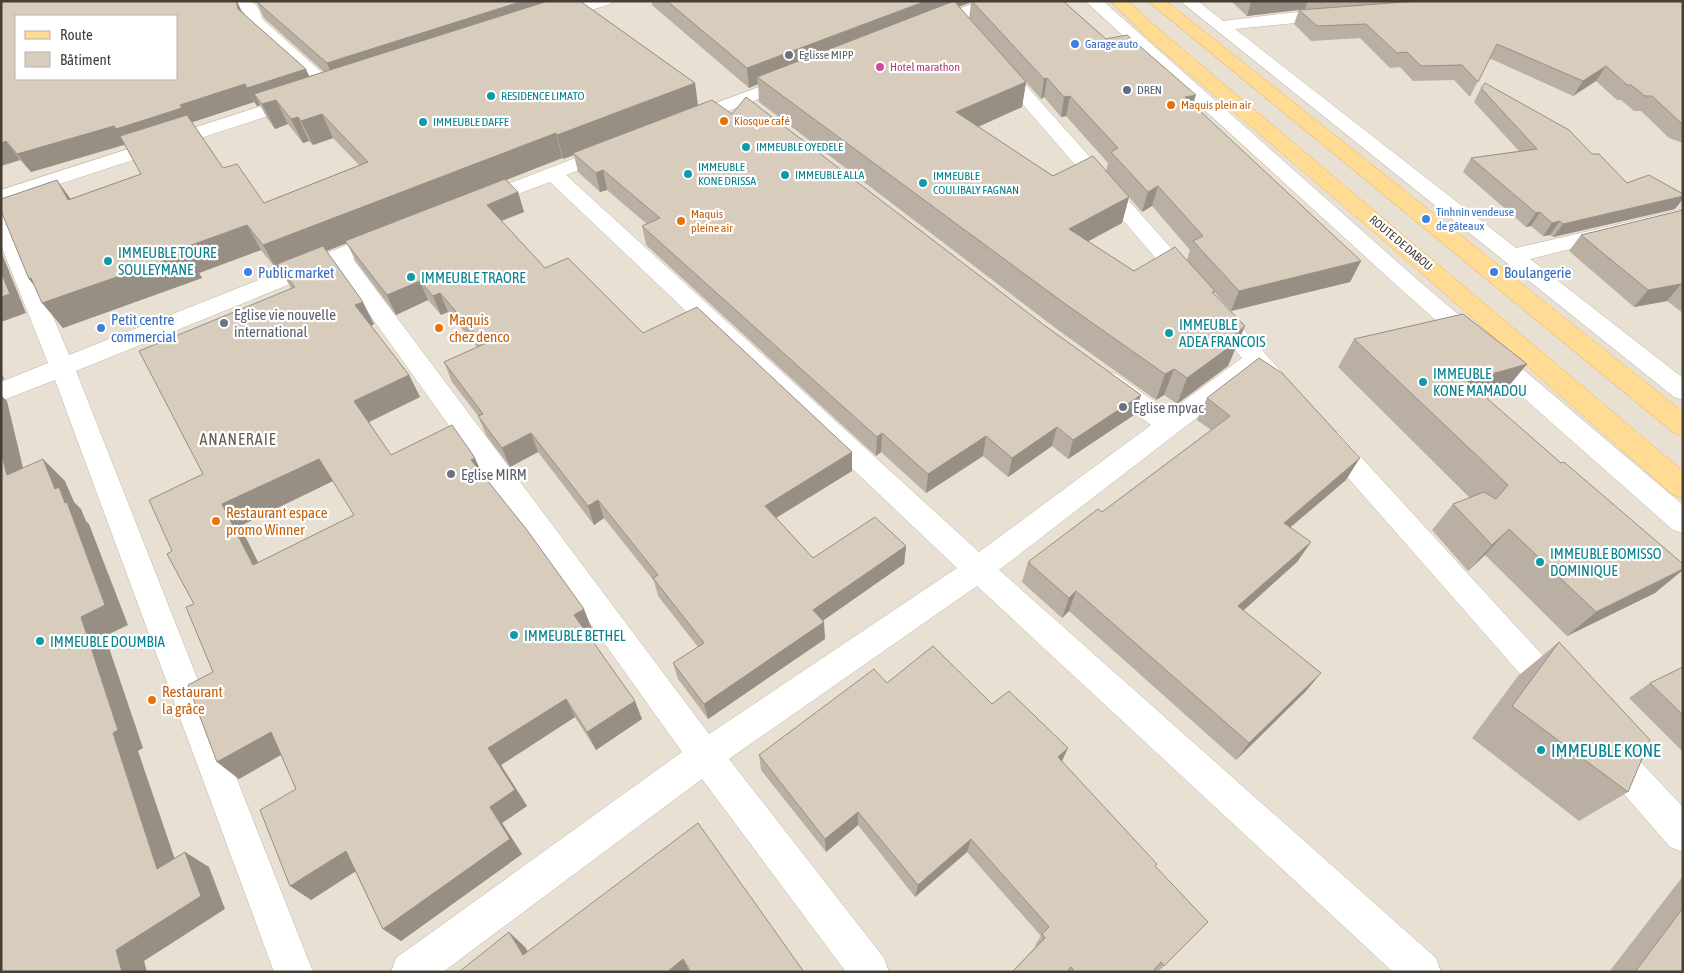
<svg xmlns="http://www.w3.org/2000/svg" width="1684" height="973" font-family="'Asap Condensed',sans-serif">
	<rect width="100%" height="100%" fill="#f3eee5"/>
	<path fill="#e8e0d3" fill-rule="evenodd" d="M1,1H1683V972H1ZM16,16H176V79H16Z"/>
	<g fill="none" stroke-linecap="round" stroke-linejoin="round">
		<g stroke="#bfb6a8" stroke-width="1">
			<path id="minor" d="M232,1C250,1 258,0 262,19L337,86L340,90L337,94L331,95L325,94L248,25L244,12Z
				M587,1H612L610,4L552,23L546,21L544,18L546,15Z
				M979,1H1002L1000,4L935,31H923L921,27L923,23Z
				M1085,1H1103L1420,282L1683,505V533L1673,530L1404,292Z
				M1180,1H1198L1223,21L1305,11L1335,9L1341,11L1343,14L1341,17L1335,19L1235,29L1516,248L1683,209V221L1530,259L1683,378V400L1674,397Z
				M1000,62L1006,63L1295,387L1291,393C1273,399 1266,385 1255,373L999,570L1436,958L1441,972H1393L977,586L729,759L884,958L889,972H846L702,779L443,972H391L396,958L682,752L335,266L76,371L313,972H274L55,380L1,401V382L48,363L1,245V212L8,214L12,218L69,355L377,233L385,231L393,233L396,238L393,243L353,259L709,734L957,568L550,182L486,206L479,208L472,206L469,202L472,198L604,147L611,145L618,147L621,151L618,155L566,175L979,552L1151,425L1098,386L1095,380L1098,374L1107,371L1116,374L1169,412L1242,358L994,71L991,67L994,63Z
				M793,74L799,75L802,79L799,83L693,125L686,127L679,125L677,121L679,117Z
				M299,94L305,96L308,100L305,104L1,203V190Z
				M1329,429L1338,432L1567,682L1572,692L1567,702L1556,707L1545,702L1320,446L1316,439L1320,432Z
				M1609,736L1621,741L1683,807V852L1670,847L1597,763L1592,752L1597,741Z"/>
		</g>
		<g stroke="#e8b85f" stroke-width="1">
			<path id="major" d="M1110,1H1128L1162,32L1683,471V498L1673,495L1418,270L1150,40Z
				M1148,1H1166L1683,412V436L1674,433Z"/>
		</g>
		<use href="#minor" fill="#fff" fill-rule="evenodd"/>
		<use href="#major" fill="#ffdb93" fill-rule="evenodd"/>
	</g>
	<path fill="#baafa3" fill-rule="evenodd" d="M1,1H237L242,12L309,76L324,72L264,18L257,3L252,1H580L695,83L698,105L732,114L1044,325L1141,395L1134,415L1068,459L1052,446L1008,477L983,456L926,493L881,452L876,456L646,245L642,226L647,224L607,190L600,192L578,172L574,155L563,159L562,158L506,180L518,192L524,212L501,221L545,268L643,333L852,452V471L776,518L813,558L906,546L904,564L823,620L825,639L708,719L678,679L673,663L698,647L658,596L654,581L604,518L594,525L538,452L510,467L486,435L478,416L452,382L444,362L477,347L448,312L441,315L428,300L396,315L355,260L347,243L326,251L374,324L371,326L409,375L420,397L369,422L391,455L484,476L592,629L586,632L642,719L596,750L575,717L501,765L527,806L502,823L522,854L401,941L383,929L355,871L311,900L296,789L281,755L239,779L217,762L213,672L194,604L172,551L203,474L291,288L280,269L277,270L261,250L199,273L202,278L63,328L35,286L29,279L70,199L141,174L125,145L31,172L20,160L1,166ZM254,102L257,106L260,105L267,118L275,129L288,124L303,143L309,141L313,145L333,138L359,165L264,203L223,168L192,122ZM333,481L354,515L258,563L240,526Z
		M652,1H1063L1106,39L1193,105L1361,261L1350,282L1231,311L1214,292V294L1239,340L1228,366L1177,404L1164,395L1156,400L1058,330L759,102L758,84L749,88L652,5ZM971,2L969,19L959,7ZM1026,82L1041,99L1044,97L1061,117L1066,116L1108,163L1106,171L1053,176L978,127L1022,107ZM1129,197L1142,212L1152,206L1190,250L1187,260L1134,271L1088,241L1122,223Z
		M1231,1H1411L1408,2L1683,1V143L1669,138L1641,111H1634L1621,100H1617L1596,81L1573,96L1489,58L1470,97L1454,80L1413,81L1400,67L1390,68L1360,38L1311,41L1294,24L1299,10L1247,16Z
		M1481,88L1592,154L1627,183L1675,209L1553,237L1550,235L1543,236L1531,226L1526,227L1463,172L1471,158L1519,151L1474,102Z
		M1683,210V313L1667,301L1634,307L1569,251L1581,235Z
		M1354,339L1505,391L1486,397L1655,593L1567,636L1485,555L1468,571L1432,530L1453,504L1470,498L1338,367Z
		M1207,398L1346,480L1290,527L1311,542L1297,562L1243,611L1321,673L1306,691L1236,760L1069,611L1062,618L1022,582L1028,562L1102,512L1211,430L1197,420Z
		M1559,642L1628,792L1579,821L1472,738L1518,676Z
		M1683,667V752L1629,698L1650,683Z
		M887,683L992,704L1068,748L1062,761L1155,866L1164,966L1157,972H1012L1036,946L1035,945L1041,936L967,852L915,897L858,825L826,852L761,770L759,755Z
		M1683,876V972H1609Z"/>
	<path fill="#978f84" d="M236,1H237L242,13L238,9Z
		M523,1H560L334,81L327,63Z
		M926,1H971V2L764,82L757,77L758,84L749,88L747,68Z
		M1257,1H1308L1305,9L1247,16L1251,2Z
		M1606,66L1596,81L1573,96L1583,81Z
		M306,69L314,87L254,94L260,105L257,106L247,88Z
		M1047,78L1044,97L1041,99L1044,79Z
		M1026,82L1022,107L953,138L956,112Z
		M695,83L698,107L573,153L574,155L563,159L557,135Z
		M245,84L254,102L126,144L31,172L17,154Z
		M1196,95L1190,114L1185,97Z
		M1070,96L1066,116L1061,117L1064,97Z
		M276,100L288,124L275,129L262,104Z
		M322,114L333,138L313,145L301,121Z
		M298,117L309,141L303,143L291,119Z
		M556,133L562,158L347,243L345,241L347,243L281,269L277,264L280,269L277,270L263,245Z
		M6,141L20,160L1,166V143Z
		M603,170L607,190L600,192L596,173Z
		M57,180L75,205L68,200Z
		M1158,186L1152,206L1142,212L1148,192Z
		M518,192L524,212L493,224L487,205Z
		M1683,196V199L1675,209L1553,237L1563,224Z
		M1129,197L1122,223L1063,255L1069,229Z
		M1540,212L1531,226L1526,227L1536,213Z
		M1560,221L1550,235L1543,236L1552,223Z
		M247,225L261,250L199,273L202,278L63,328L42,303L47,301L29,279L183,248Z
		M1,251L26,313L1,322Z
		M1361,261L1350,282L1231,311L1239,291Z
		M420,281L428,300L396,315L387,295Z
		M1681,284L1667,301L1634,307L1648,290Z
		M440,293L448,312L441,315L433,296Z
		M363,302L374,324L367,328L355,305Z
		M1245,326L1228,366L1177,404L1187,378Z
		M1527,364L1505,391L1447,408L1467,381Z
		M1174,369L1164,395L1156,400L1165,374Z
		M1,372L4,379L1,381Z
		M409,375L420,397L367,423L354,401Z
		M1,395L7,401L30,497L7,475L1,452Z
		M1141,395L1134,415L1068,459L1073,440Z
		M1057,427L1052,446L1008,477L1012,458Z
		M531,433L538,452L510,467L502,448Z
		M882,433L881,452L876,456L877,437Z
		M986,436L983,456L926,493L928,474Z
		M852,452V471L766,524L765,506Z
		M475,458L485,480L471,460Z
		M1360,458L1346,480L1272,543L1284,523Z
		M43,459L65,481L74,502L81,509L86,521L89,524L128,625L105,636L143,748L138,751L183,883L157,869L113,733L81,617L55,489Z
		M319,459L333,481L240,526L270,586L253,565L222,504Z
		M598,500L604,518L594,525L588,506Z
		M1509,529L1485,555L1468,571L1492,545Z
		M1311,542L1297,562L1226,626L1238,606Z
		M906,546L904,564L814,627L813,610Z
		M1683,569V570L1655,593L1567,636L1596,612Z
		M1076,591L1069,611L1062,618L1069,598Z
		M584,609L592,629L583,635L574,615Z
		M824,622L825,639L708,719L704,704Z
		M1321,673L1306,691L1236,760L1249,743Z
		M566,699L575,717L501,765L527,806L502,823L522,854L401,941L383,929L490,807L488,748Z
		M635,701L642,719L596,750L587,732Z
		M271,732L291,749L239,779L217,762Z
		M1068,748L1061,763L1058,757Z
		M858,812V825L826,852L825,839Z
		M971,839L967,852L915,897L918,885Z
		M346,851L364,866L311,900L290,886Z
		M185,852L209,867L225,909L144,961L147,972H122L116,950Z
		M509,932L525,947L538,969L523,955Z
		M683,959L690,972H667Z"/>
	<path fill="#d8ccbd" stroke="#978f84" fill-rule="evenodd" d="M1,1H236L238,9L306,69L247,88L245,84L180,105L182,108L116,129L114,126L17,154L6,141L1,143ZM16,16H176V79H16Z
		M256,1H523L327,63Z
		M548,1H580L695,83L557,135L556,133L263,245L247,225L183,248L186,253L42,303L31,278L29,279L1,211V199L57,180L68,200L141,174L120,136L187,115L223,168L237,164L264,203L368,162L322,114L301,121L298,117L291,119L276,100L262,104L254,94Z
		M667,1H926L747,68Z
		M954,1L1026,82L956,112L1053,176L1093,156L1129,197L1069,229L1134,271L1175,247L1215,291L1212,292L1245,326L1233,336L1239,340L1187,378L1174,369L1165,374L1064,303L757,77Z
		M972,1H1063L1106,39L1127,35L1196,95L1185,97L1361,261L1239,291L1193,241L1203,236L1158,186L1148,192L1111,152L1118,148L1070,96L1064,97L1047,78L1044,79Z
		M1417,1H1683V124L1680,122L1652,96H1645L1631,85H1627L1606,66L1583,81L1497,44L1478,82L1462,65L1421,66L1407,52L1397,53L1366,24L1317,26L1299,10Z
		M1485,83L1569,130L1592,154H1599L1627,183L1649,175L1683,194V196L1563,224L1560,221L1552,223L1540,212L1536,213L1471,158L1537,149L1481,88Z
		M746,97L1044,325L1141,395L1073,440L1057,427L1012,458L986,436L928,474L882,433L877,437L642,226L660,218L603,170L596,173L573,153L712,100L732,114Z
		M505,179L518,192L487,205L545,268L568,258L643,333L697,307L852,452L765,506L813,558L875,517L906,546L813,610L824,622L704,704L673,663L704,643L653,578L658,575L598,500L588,506L531,433L502,448L478,416L483,414L444,362L484,344L440,293L433,296L420,281L387,295L345,241Z
		M1683,210V285L1681,284L1648,290L1581,235Z
		M323,246L363,302L355,305L409,375L354,401L391,455L452,425L475,458L471,460L527,530L584,609L574,615L635,701L587,732L566,699L488,748L515,790L490,807L510,839L383,929L346,851L290,886L260,810L296,789L271,732L217,762L188,685L213,672L186,607L194,604L167,554L172,551L149,500L203,474L139,351L295,287L277,264ZM319,459L354,515L253,565L222,504Z
		M1,272L10,294L1,297Z
		M1463,314L1527,364L1467,381L1561,463L1564,462L1683,564V569L1596,612L1509,529L1492,545L1453,504L1484,492L1496,499L1508,485L1354,339Z
		M1259,358L1282,373L1360,458L1284,523L1311,542L1238,606L1321,673L1249,743L1076,591L1069,598L1028,562L1098,509L1102,512L1230,416L1207,398Z
		M1,452L7,475L43,459L55,489L59,487L65,503L67,502L105,605L81,617L118,730L113,733L157,869L185,852L201,896L116,950L122,972H1Z
		M1559,642L1650,740L1628,792L1512,706Z
		M933,646L992,704L1009,691L1068,748L1058,757L1157,864L1155,866L1208,922L1164,966L1161,962L1152,972H1075L1071,967L1067,972H1012L1045,938L1042,934L1049,927L971,839L918,885L858,812L825,839L759,755L874,669L887,683Z
		M1683,667V715L1650,683Z
		M698,823L804,972H691L683,959L667,972H459L509,932L523,955Z
		M1683,908V972H1635Z"/>
	<g fill="#3f7fe0" stroke="#fff" stroke-width="2">
		<circle cx="1075" cy="44" r="5"/>
		<circle cx="1426" cy="219" r="5"/>
		<circle cx="248" cy="272" r="5"/>
		<circle cx="1494" cy="272" r="5"/>
		<circle cx="101" cy="328" r="5"/>
	</g>
	<g fill="#6b7280" stroke="#fff" stroke-width="2">
		<circle cx="789" cy="55" r="5"/>
		<circle cx="224" cy="323" r="5"/>
		<circle cx="1123" cy="407" r="5"/>
		<circle cx="451" cy="474" r="5"/>
	</g>
	<circle fill="#d1479c" stroke="#fff" stroke-width="2" cx="880" cy="67" r="5"/>
	<circle fill="#5c6f8a" stroke="#fff" stroke-width="2" cx="1127" cy="90" r="5"/>
	<g fill="#0f9aa8" stroke="#fff" stroke-width="2">
		<circle cx="491" cy="96" r="5"/>
		<circle cx="423" cy="122" r="5"/>
		<circle cx="746" cy="147" r="5"/>
		<circle cx="688" cy="174" r="5"/>
		<circle cx="785" cy="175" r="5"/>
		<circle cx="923" cy="183" r="5"/>
		<circle cx="108" cy="261" r="5"/>
		<circle cx="411" cy="277" r="5"/>
		<circle cx="1169" cy="333" r="5"/>
		<circle cx="1423" cy="382" r="5"/>
		<circle cx="1540" cy="562" r="5"/>
		<circle cx="514" cy="635" r="5"/>
		<circle cx="40" cy="641" r="5"/>
		<circle cx="1541" cy="750" r="5"/>
	</g>
	<g fill="#e8710a" stroke="#fff" stroke-width="2">
		<circle cx="1171" cy="105" r="5"/>
		<circle cx="724" cy="121" r="5"/>
		<circle cx="681" cy="221" r="5"/>
		<circle cx="439" cy="328" r="5"/>
		<circle cx="216" cy="521" r="5"/>
		<circle cx="152" cy="700" r="5"/>
	</g>
	<g text-anchor="middle" dominant-baseline="central" stroke-width="4.5" stroke-linejoin="round" paint-order="stroke">
		<g font-size="12" fill="#366cbe" stroke="#fff" text-anchor="start">
			<text x="1085" y="44">Garage auto</text>
			<text x="1436" y="212">Tinhnin vendeuse<tspan x="1436" dy="14">de gâteaux</tspan></text>
		</g>
		<g font-size="12" fill="#5b616d" stroke="#fff" text-anchor="start">
			<text x="799" y="55">Eglisse MIPP</text>
		</g>
		<g font-size="12" fill="#b23c85" stroke="#fff" text-anchor="start">
			<text x="890" y="67">Hotel marathon</text>
		</g>
		<g font-size="12" fill="#4e5e75" stroke="#fff" text-anchor="start">
			<text x="1137" y="90">DREN</text>
		</g>
		<g font-size="12" fill="#0d838f" stroke="#fff" text-anchor="start">
			<text x="501" y="96">RESIDENCE LIMATO</text>
			<text x="433" y="122">IMMEUBLE DAFFE</text>
			<text x="756" y="147">IMMEUBLE OYEDELE</text>
			<text x="698" y="167">IMMEUBLE<tspan x="698" dy="14">KONE DRISSA</tspan></text>
			<text x="795" y="175">IMMEUBLE ALLA</text>
			<text x="933" y="176">IMMEUBLE<tspan x="933" dy="14">COULIBALY FAGNAN</tspan></text>
		</g>
		<g font-size="12" fill="#c56008" stroke="#fff" text-anchor="start">
			<text x="1181" y="105">Maquis plein air</text>
			<text x="734" y="121">Kiosque café</text>
			<text x="691" y="214">Maquis<tspan x="691" dy="14">pleine air</tspan></text>
		</g>
		<g font-size="12" fill="#463e35" stroke="#fff">
			<text transform="translate(1401 243) rotate(40)">ROUTE DE DABOU</text>
		</g>
		<g font-size="15" fill="#0d838f" stroke="#fff" text-anchor="start">
			<text x="118" y="252">IMMEUBLE TOURE<tspan x="118" dy="17">SOULEYMANE</tspan></text>
			<text x="421" y="277">IMMEUBLE TRAORE</text>
			<text x="1179" y="324">IMMEUBLE<tspan x="1179" dy="17">ADEA FRANCOIS</tspan></text>
			<text x="1433" y="373">IMMEUBLE<tspan x="1433" dy="17">KONE MAMADOU</tspan></text>
			<text x="1550" y="553">IMMEUBLE BOMISSO<tspan x="1550" dy="17">DOMINIQUE</tspan></text>
			<text x="524" y="635">IMMEUBLE BETHEL</text>
			<text x="50" y="641">IMMEUBLE DOUMBIA</text>
		</g>
		<g font-size="15" fill="#366cbe" stroke="#fff" text-anchor="start">
			<text x="258" y="272">Public market</text>
			<text x="1504" y="272">Boulangerie</text>
			<text x="111" y="319">Petit centre<tspan x="111" dy="17">commercial</tspan></text>
		</g>
		<g font-size="15" fill="#5b616d" stroke="#fff" text-anchor="start">
			<text x="234" y="314">Eglise vie nouvelle<tspan x="234" dy="17">international</tspan></text>
			<text x="1133" y="407">Eglise mpvac</text>
			<text x="461" y="474">Eglise MIRM</text>
		</g>
		<g font-size="15" fill="#c56008" stroke="#fff" text-anchor="start">
			<text x="449" y="319">Maquis<tspan x="449" dy="17">chez denco</tspan></text>
			<text x="226" y="512">Restaurant espace<tspan x="226" dy="17">promo Winner</tspan></text>
			<text x="162" y="691">Restaurant<tspan x="162" dy="17">la grâce</tspan></text>
		</g>
		<g font-size="16" letter-spacing="1" fill="#695c4b" stroke="#fff">
			<text x="238" y="439">ANANERAIE</text>
		</g>
		<g font-size="18" fill="#0d838f" stroke="#fff" text-anchor="start">
			<text x="1551" y="750">IMMEUBLE KONE</text>
		</g>
	</g>
	<rect width="1684" height="973" fill="none" stroke="#463e35" stroke-width="5"/>
	<rect x="15" y="15" width="162" height="65" fill="#ffffff" stroke="#b5b2ae"/>
	<rect x="25" y="31" width="25" height="8" fill="#ffdb93" stroke="#b5b2ae"/>
	<text x="60" y="40" font-size="15" fill="#463e35">Route</text>
	<rect x="25" y="52" width="25" height="15" fill="#d8ccbd" stroke="#b5b2ae"/>
	<text x="60" y="65" font-size="15" fill="#463e35">Bâtiment</text>
</svg>
